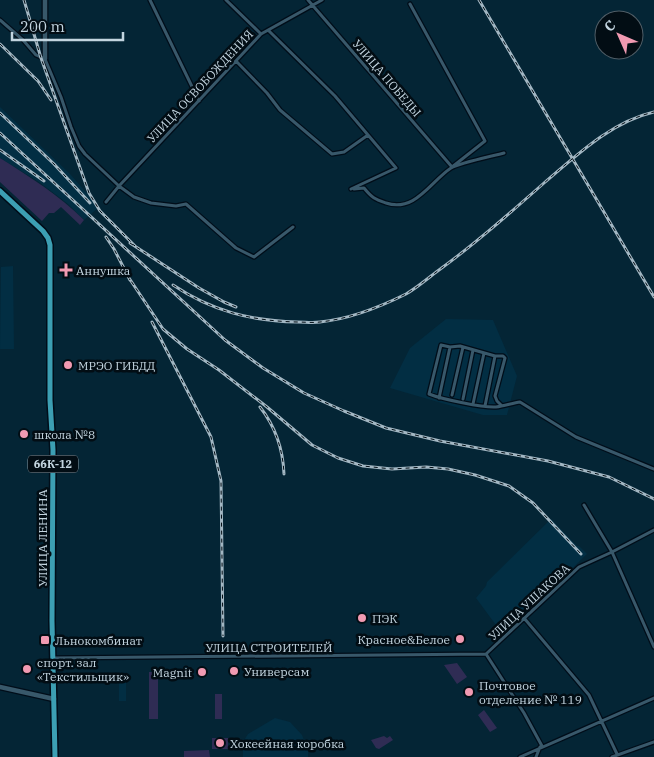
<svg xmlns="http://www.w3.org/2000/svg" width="654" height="757" font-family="'IBM Plex Serif',serif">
	<rect width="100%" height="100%" fill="#042535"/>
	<path fill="#022e43" d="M0,107L70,174L99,207L84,220L68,204L39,182L0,158Z
		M1,260V267L13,266L14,349H0Z
		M446,319L493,320L517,376L507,415H483L390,388L410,348Z
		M551,519L577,546H579L587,554L526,613L524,611L514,621V626L504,636L476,598L486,586L487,582Z
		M119,675H126V701H119Z
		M275,718L290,722L302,735L308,751V757H243V742L248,734Z"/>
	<path fill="#2f2c54" d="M0,158C30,177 59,195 84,220L80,225L61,207L54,213H49L42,221L0,182Z
		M457,663L467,677L457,684L444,665Z
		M149,672H158V719H149Z
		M215,694H222V719H215Z
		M484,710L497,728L490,732L478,715Z
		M384,736L387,738L390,736L393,740L379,749L376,748L371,740Z
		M212,738H228V749H212Z
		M209,750L210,757H184V751Z"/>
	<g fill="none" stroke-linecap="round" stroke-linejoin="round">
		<g stroke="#000d19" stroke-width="5.5">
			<path id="minor" d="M150,0L199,101
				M226,0L261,34
				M308,0L452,167L485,141L410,4
				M0,20L23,40L36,55L45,59L61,97L71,127L79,146L85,154L119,186L134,197L151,203L176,206L186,204L236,248L254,257L293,227
				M268,30L335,96L396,168L351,189
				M236,61L267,93L280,110L332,154L344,152L368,135
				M354,189L364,188C372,198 375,199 386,203C415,213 431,181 451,168C459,163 493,156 504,153
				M106,202L119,186L261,34L322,0
				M495,356H503L505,358L495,396L497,401L501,405
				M452,395L463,347
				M439,398L450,347
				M463,399L473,350
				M473,404L484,353
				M485,406L495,356L460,346L450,347L441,345L429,394C441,399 484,408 496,407C504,406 513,403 520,402L576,437L654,469
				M584,505L612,552L654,647
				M524,618L589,695L617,754
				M486,654L579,567L612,552L654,530
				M486,654L524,713L542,746
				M53,658L486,654
				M520,757L654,698
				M536,757L540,747
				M612,757L654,742"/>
		</g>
		<g stroke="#000d19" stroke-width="7">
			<path id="tertiary" d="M45,59V0
				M0,687L54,699"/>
		</g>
		<g stroke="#000d19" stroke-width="8">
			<path id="primary" d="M0,191L43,231L48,238L50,245V400L53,450L52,621L55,757"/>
		</g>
		<use href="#minor" stroke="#38586a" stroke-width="3"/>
		<use href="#tertiary" stroke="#38586a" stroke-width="4.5"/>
		<use href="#primary" stroke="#3c9fb3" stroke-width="5"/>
		<g stroke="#a3b7c3" stroke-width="3">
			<path id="rail" d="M24,0L41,58L89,193L100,211L135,246
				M479,0L654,297
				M0,44L38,81L51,100
				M0,113L54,164L90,203
				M0,133L225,340L263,368L304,393L344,411L386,428L440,441L548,461L609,477L654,499
				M0,150L44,181
				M106,237L114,249L130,280
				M130,243L199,288L224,302L236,307
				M127,275L163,329L187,349L219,370L267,407L312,445L338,458L363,466L392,469L426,467L448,469L475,475L509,486L533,503L581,554
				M173,285C212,311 251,321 297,322C305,322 313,323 320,322C349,319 380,307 406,294C418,287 428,278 439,270C476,243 510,213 544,183C577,155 611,122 654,112
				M152,322L211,437L221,481L223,636
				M260,407C275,426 283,450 284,474"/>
		</g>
		<use href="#rail" stroke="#020d14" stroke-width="1" stroke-dasharray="4" stroke-linecap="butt"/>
	</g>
	<g fill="#f19ab2" stroke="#020d14" stroke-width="2">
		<path d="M63.5 262.5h5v5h5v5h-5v5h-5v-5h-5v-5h5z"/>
		<circle cx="68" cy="365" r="5"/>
		<circle cx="24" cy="434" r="5"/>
		<circle cx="362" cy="618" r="5"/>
		<circle cx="460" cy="639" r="5"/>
		<rect x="40" y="635" width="10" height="10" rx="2.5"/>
		<circle cx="27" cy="669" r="5"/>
		<circle cx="234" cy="671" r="5"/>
		<circle cx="202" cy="672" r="5"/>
		<circle cx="469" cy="692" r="5"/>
		<circle cx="220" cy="743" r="5"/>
	</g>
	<g text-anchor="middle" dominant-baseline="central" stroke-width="5" stroke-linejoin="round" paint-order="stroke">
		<rect fill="#020d14" stroke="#8999a3" stroke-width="1" x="28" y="455.5" width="50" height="17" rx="4"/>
		<g font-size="11" font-weight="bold" fill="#c3d5e0">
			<text x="53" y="464">66К-12</text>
		</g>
		<g font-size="12" fill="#c3d5e0" stroke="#020d14">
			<text transform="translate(387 78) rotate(49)">УЛИЦА ПОБЕДЫ</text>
			<text transform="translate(200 86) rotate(-47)">УЛИЦА ОСВОБОЖДЕНИЯ</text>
			<text transform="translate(42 538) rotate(-90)">УЛИЦА ЛЕНИНА</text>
			<text transform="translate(529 602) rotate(-43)">УЛИЦА УШАКОВА</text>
			<text x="269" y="647">УЛИЦА СТРОИТЕЛЕЙ</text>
		</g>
		<g font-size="12" fill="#c3d5e0" stroke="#020d14" text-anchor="start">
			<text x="76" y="270">Аннушка</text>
			<text x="78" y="365">МРЭО ГИБДД</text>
			<text x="34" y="434">школа №8</text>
			<text x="372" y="618">ПЭК</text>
			<text x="450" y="639" text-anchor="end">Красное&amp;Белое</text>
			<text x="55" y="640">Льнокомбинат</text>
			<text x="37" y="662">спорт. зал<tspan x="37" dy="14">«Текстильщик»</tspan></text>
			<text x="244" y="671">Универсам</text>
			<text x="192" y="672" text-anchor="end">Magnit</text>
			<text x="479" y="685">Почтовое<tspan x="479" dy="14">отделение № 119</tspan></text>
			<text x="230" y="743">Хокеейная коробка</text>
		</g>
	</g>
	<g transform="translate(619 35) rotate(315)"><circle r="24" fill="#020d14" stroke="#4f5d66"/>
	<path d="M0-4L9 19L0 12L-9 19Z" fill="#f19ab2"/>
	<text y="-8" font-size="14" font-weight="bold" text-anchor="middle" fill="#c3d5e0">С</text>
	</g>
	<path d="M12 32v8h111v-8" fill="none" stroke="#c3d5e0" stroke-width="2.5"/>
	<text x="20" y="32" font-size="15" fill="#c3d5e0" stroke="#020d14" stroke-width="4" paint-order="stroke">200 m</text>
</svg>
